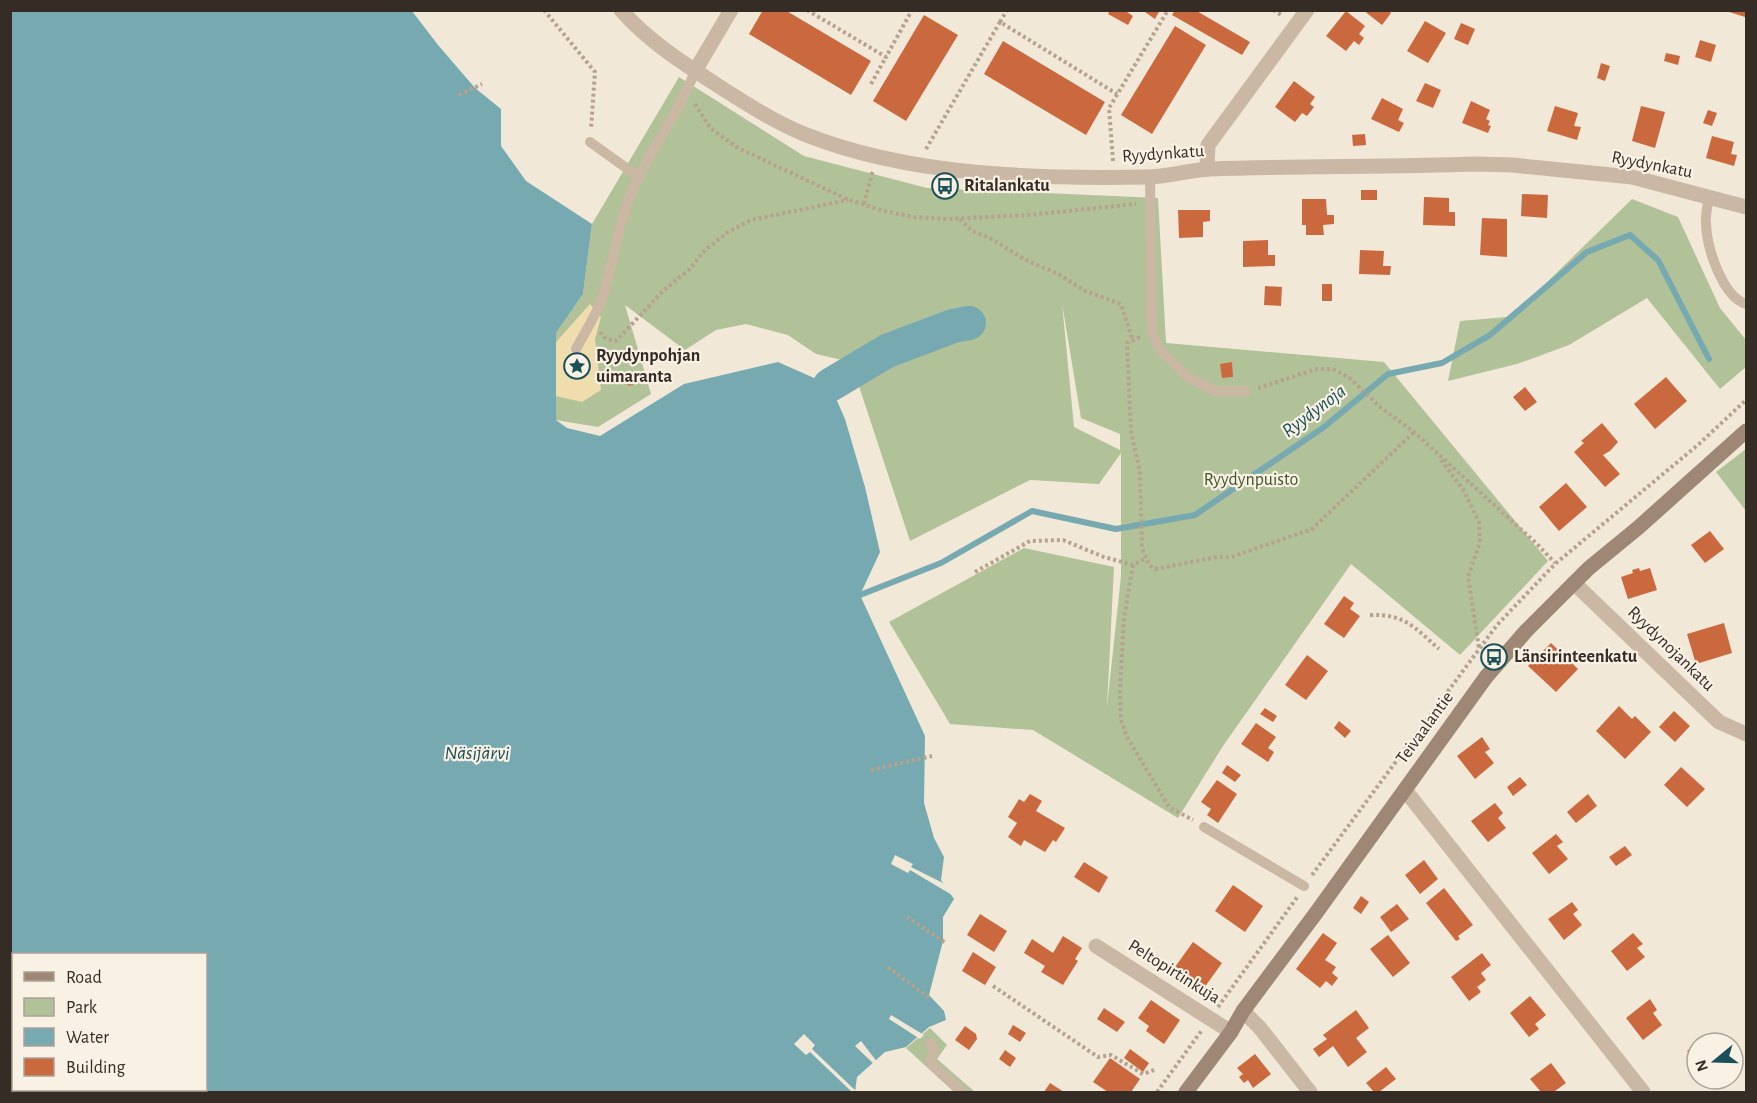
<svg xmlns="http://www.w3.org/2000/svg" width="1757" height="1103" font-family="'Alegreya Sans',sans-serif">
	<rect width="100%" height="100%" fill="#f2e8d8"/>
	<path fill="#b1c198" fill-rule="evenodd" d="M679,77L804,156L927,188L1158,198L1166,343L1384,362L1548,561L1460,655L1351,564L1223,746L1178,818L1033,730L950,724L889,622L1024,548L1114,567L1107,707L1121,576V453L1099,484L1030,480L910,541L851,362L816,354L788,335L746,324L716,330L685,350L625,305L651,394L598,427L556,420V333L583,294L592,224ZM1062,303L1081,418L1120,434V450L1074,427Z
		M1632,199L1678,217L1720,308L1746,340V367L1720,389L1647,298L1569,345L1517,364L1448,381L1460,321L1507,317L1537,292Z
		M1746,449V511L1716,472Z
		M930,1028L947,1045L937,1059L975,1092H954L906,1048Z"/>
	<path fill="#efddad" d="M590,304L601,317L595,339L601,390L582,402L556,396V342Z"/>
	<path fill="#76aab0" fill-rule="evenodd" d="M10,11H412L438,45L475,88L501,109V146L526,181L592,224L583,294L556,333V420L567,428L600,436L684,384L778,362L830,385L845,419L865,487L880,552L860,595L925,736L924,803L934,838L944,857L941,880L954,899L943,917V941L929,995L944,1011L946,1020L929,1027L906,1047L885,1052L857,1077L855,1092H15L11,1090ZM14,954H206V1090H14Z"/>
	<path fill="#f2e8d8" d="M895,855L913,864L911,867L949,886L953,892L952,895L910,870L908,873L891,864Z
		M891,1015L924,1035L920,1039L889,1019Z
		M804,1034L815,1045L812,1049L857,1092H852L810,1052L806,1055L794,1044Z
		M861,1041L878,1063L875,1065L855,1046Z"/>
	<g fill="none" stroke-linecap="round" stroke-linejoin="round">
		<path stroke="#76aab0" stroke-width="6" d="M860,595L941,563L1032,511L1116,529L1195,515L1324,427L1388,374L1442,363L1490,335L1587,252L1630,235L1658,260L1709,359"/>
		<path stroke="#76aab0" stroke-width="34" d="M830,385L887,351L953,326L969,323"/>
	</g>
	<path fill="#cb693e" d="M763,10H785L871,61L851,95L749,34Z
		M1110,10H1124L1133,16L1128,25L1108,14Z
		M1142,10H1160L1155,19Z
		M1175,10H1195L1250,42L1242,55L1172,15Z
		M1363,10H1388L1391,13L1382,25Z
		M1746,10L1745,17L1726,11V10Z
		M1346,11L1365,26L1359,34L1364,38L1359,45L1354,41L1346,51L1326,36Z
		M924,15L958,35L906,121L873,101Z
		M1425,21L1446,33L1428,63L1407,51Z
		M1461,23L1475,29L1468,45L1454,39Z
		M1175,26L1206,45L1152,134L1121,115Z
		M1700,40L1716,45L1711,62L1695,57Z
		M1003,41L1105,102L1086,135L984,74Z
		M1666,53L1680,56L1678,65L1664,61Z
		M1601,63L1610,66L1605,81L1597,78Z
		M1294,81L1315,97L1310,104L1314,107L1307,116L1302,113L1295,122L1275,107Z
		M1425,83L1441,90L1433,108L1416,101Z
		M1382,98L1403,109L1398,120L1404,123L1399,132L1371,119Z
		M1471,101L1490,110L1486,119L1490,121L1488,125L1491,126L1488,133L1462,123Z
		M1555,106L1578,113L1574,126L1581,127L1577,140L1547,131Z
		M1641,106L1665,112L1655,148L1632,141Z
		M1708,110L1717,113L1712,126L1703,123Z
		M1365,134L1366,145L1353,146L1352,135Z
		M1712,136L1734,142L1731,154L1737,155L1734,166L1706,158Z
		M1361,190H1377V200H1361Z
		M1522,194L1548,195L1547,218L1521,216Z
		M1424,197L1449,198V212H1455V226L1423,225Z
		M1302,199H1326L1327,215H1334V224L1323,225L1324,235H1306V225H1302Z
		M1178,210H1210V221L1203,222V237L1179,238Z
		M1482,218L1507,219V257L1480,255Z
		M1268,240V255H1275V266L1243,267V241Z
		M1360,250L1384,251L1383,266H1391L1390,275L1359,274Z
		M1322,284H1332V301H1322Z
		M1265,286L1282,287L1281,306L1264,305Z
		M1232,362L1233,377L1222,378L1220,364Z
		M625.5 381a4.5 4.5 0 1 1 9 0a4.5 4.5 0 1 1-9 0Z
		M1666,377L1687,401L1655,429L1634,404Z
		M1525,387L1537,402L1525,411L1513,397Z
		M1602,423L1618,442L1610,451L1603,455L1620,474L1605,487L1574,452L1584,443L1581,441Z
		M1566,483L1587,507L1559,531L1539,507Z
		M1710,531L1724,549L1705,563L1691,545Z
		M1639,568L1640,571L1650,568L1657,590L1628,599L1621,577L1633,573L1632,570Z
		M1344,596L1354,603L1350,609L1360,616L1344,638L1324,624Z
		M1724,623L1732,653L1696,664L1687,634Z
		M1551,643L1578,669L1556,692L1528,666Z
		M1307,655L1328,671L1306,700L1285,685Z
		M1619,706L1632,719L1635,716L1651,732L1625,759L1596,731Z
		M1265,708L1277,716L1273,722L1260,714Z
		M1674,711L1690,726L1675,742L1659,727Z
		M1339,721L1351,731L1345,738L1334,728Z
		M1256,723L1276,737L1268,748L1274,752L1268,762L1241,744Z
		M1482,737L1490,749L1485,752L1494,763L1475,779L1457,756Z
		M1227,765L1241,775L1235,782L1222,773Z
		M1681,767L1705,789L1687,807L1664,785Z
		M1520,777L1527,785L1513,796L1507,787Z
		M1217,780L1237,794L1218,823L1207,815L1211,809L1201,802Z
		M1030,794L1042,801L1036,811L1065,828L1056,842L1053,840L1045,852L1024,840L1021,846L1008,837L1017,823L1008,817L1019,799L1024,802Z
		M1588,794L1597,806L1576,823L1567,812Z
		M1495,803L1503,813L1498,818L1506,828L1488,842L1471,821Z
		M1556,834L1563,842L1557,846L1568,859L1549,874L1532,853Z
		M1625,846L1632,855L1616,866L1609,857Z
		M1424,860L1438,879L1420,894L1405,875Z
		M1084,862L1108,877L1099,893L1074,877Z
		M1233,885L1263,906L1245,932L1215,911Z
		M1444,888L1473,925L1458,936L1460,939L1456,941L1426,903Z
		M1361,896L1369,902L1361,914L1353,908Z
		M1572,902L1578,910L1573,914L1582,925L1564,940L1548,919Z
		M1397,904L1409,919L1391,932L1380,917Z
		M980,914L1007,931L994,952L967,935Z
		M1323,933L1337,943L1325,960L1336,967L1332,973L1338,978L1332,986L1326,981L1320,988L1296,969Z
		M1633,933L1643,944L1637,948L1645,957L1627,971L1611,951Z
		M1388,935L1410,963L1393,977L1370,949Z
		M1063,936L1082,948L1075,959L1078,961L1063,985L1041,972L1045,966L1024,953L1032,939L1053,953Z
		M1193,942L1222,963L1204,988L1175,967Z
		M973,952L996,967L985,985L962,971Z
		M1482,953L1491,965L1481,973L1486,980L1477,987L1481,992L1469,1001L1451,977Z
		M1530,996L1546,1015L1535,1024L1539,1029L1529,1037L1510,1013Z
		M1650,999L1657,1010L1653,1013L1662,1025L1643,1040L1626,1018Z
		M1151,1000L1180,1020L1164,1044L1146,1031L1149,1026L1138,1018Z
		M1104,1008L1125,1022L1117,1032L1097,1019Z
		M1356,1010L1369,1028L1356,1038L1367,1052L1348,1067L1333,1046L1319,1057L1313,1049L1327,1039L1323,1035Z
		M1013,1025L1026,1033L1020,1042L1008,1034Z
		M965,1026L976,1034L977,1039L969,1050L955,1040Z
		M1707,1036L1713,1043H1697Z
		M1697,1043V1063L1687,1051Z
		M1130,1049L1149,1063L1143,1072L1124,1058Z
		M1005,1050L1016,1058L1010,1067L999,1059Z
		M1255,1054L1271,1074L1253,1088L1248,1080L1244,1083L1239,1077L1243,1074L1237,1068Z
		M1110,1058L1140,1079L1131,1092H1108L1093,1082Z
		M1551,1063L1566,1083L1555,1091L1557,1092H1541L1530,1079Z
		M1386,1067L1396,1079L1379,1092H1374L1366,1083Z
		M1050,1083L1064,1092H1044Z"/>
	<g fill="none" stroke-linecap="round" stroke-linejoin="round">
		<path stroke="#b6a28e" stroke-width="4" stroke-dasharray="3 3" stroke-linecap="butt" d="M544,10L595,72L591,129
			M807,10L886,57L912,10
			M1273,10L1283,16
			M1000,22L1007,10
			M871,84L886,57
			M459,95L482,84
			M695,104L710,128L738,148L849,200L884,211L914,217L947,219L1028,215L1136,204
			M926,149L1000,22L1117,94
			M1113,161L1109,108L1168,10
			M864,204L873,170
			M960,219L972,231L992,239L1024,259L1058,274L1085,291L1121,304L1133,341
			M600,332L606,339L616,341L664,290L690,269L705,250L728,232L751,220L848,200
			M1140,337L1127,343L1131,432L1140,471L1142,548L1149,565L1155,569L1217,557H1231L1312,529L1414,432
			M1258,388L1317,369H1333L1351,379L1380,407L1414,432L1537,544L1555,563
			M1441,460L1464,491L1479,522L1480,542L1468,577L1479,648
			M1133,565L1124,618L1120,692L1121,720L1127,737L1169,807L1193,820
			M975,572L1030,541L1063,540L1104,557L1133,565L1146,558
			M1370,615C1405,614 1414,627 1439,649
			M871,770L932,756
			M1312,875L1497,625L1555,564L1699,444L1746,400
			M907,917L946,943
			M888,967L931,999
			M993,986L1098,1057L1111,1055L1143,1074L1154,1070
			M1218,1007L1298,896
			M1157,1092L1202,1030"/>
		<path stroke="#cab8a4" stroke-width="10" d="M590,142L639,177
			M1150,177L1152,332L1160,350L1188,377L1216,391H1246
			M1709,196C1708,205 1705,215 1706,224C1707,248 1722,296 1746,304
			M576,349C585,332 597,314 603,296C614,260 618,223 633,189C651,148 679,113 695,71
			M1204,827L1304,886
			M931,1043L934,1050L930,1063L963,1092"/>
		<path stroke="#cab8a4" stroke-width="15" d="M695,71L731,10
			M1207,169L1208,145L1307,10
			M1574,583L1719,722L1746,734
			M1405,790L1643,1092
			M1096,946L1231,1032
			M1243,1011L1260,1028L1310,1092"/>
		<path stroke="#cab8a4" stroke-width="15" d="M621,10C647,40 684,64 717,85C745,103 773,121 804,134C909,176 1035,179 1147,177C1168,177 1189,170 1210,169C1299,166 1388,167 1477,164L1512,165L1632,177L1746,207"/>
		<path stroke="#9e8775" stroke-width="15" d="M1186,1092L1231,1032L1243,1011L1316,913L1486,677L1526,631L1589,568L1639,527L1746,431"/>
	</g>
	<defs>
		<g id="bus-ring" transform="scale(1.35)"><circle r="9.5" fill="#faf1e5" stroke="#1a5058" stroke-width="1.5"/><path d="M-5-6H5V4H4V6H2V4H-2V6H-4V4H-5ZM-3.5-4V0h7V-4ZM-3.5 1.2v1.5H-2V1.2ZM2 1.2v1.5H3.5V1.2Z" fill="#1a5058"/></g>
		<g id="sight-ring" transform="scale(1.35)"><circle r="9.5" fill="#faf1e5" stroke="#1a5058" stroke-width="1.5"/><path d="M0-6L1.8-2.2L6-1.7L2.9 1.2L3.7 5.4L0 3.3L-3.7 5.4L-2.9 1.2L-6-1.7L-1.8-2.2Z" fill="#1a5058"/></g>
	</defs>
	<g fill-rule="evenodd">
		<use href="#bus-ring" x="945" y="186"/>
		<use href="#sight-ring" x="577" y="366"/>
		<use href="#bus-ring" x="1494" y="657"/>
	</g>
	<g text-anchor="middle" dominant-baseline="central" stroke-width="4.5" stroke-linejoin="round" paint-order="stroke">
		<g font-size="18" fill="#352c26" stroke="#faf1e5">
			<text transform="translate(1163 154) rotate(-4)">Ryydynkatu</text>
			<text transform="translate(1652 165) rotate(11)">Ryydynkatu</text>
			<text transform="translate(1671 649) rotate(44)">Ryydynojankatu</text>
			<text transform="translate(1425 728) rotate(-54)">Teivaalantie</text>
			<text transform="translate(1174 972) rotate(32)">Peltopirtinkuja</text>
		</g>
		<g font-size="18" font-weight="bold" fill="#352c26" stroke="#faf1e5" text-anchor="start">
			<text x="964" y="186">Ritalankatu</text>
			<text x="596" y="356">Ryydynpohjan<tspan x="596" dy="21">uimaranta</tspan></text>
			<text x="1514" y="657">Länsirinteenkatu</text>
		</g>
		<g font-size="18" fill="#425529" stroke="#faf1e5">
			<text x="1251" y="480">Ryydynpuisto</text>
		</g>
		<g font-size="20" font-style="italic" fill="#1a5058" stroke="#faf1e5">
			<text transform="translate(1314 411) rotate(-37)">Ryydynoja</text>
			<text x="477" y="753">Näsijärvi</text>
		</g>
	</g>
	<rect width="1757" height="1103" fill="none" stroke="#352c26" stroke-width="24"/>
	<rect x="12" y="953" width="195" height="138" fill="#faf1e5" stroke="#aba299" stroke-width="1.5"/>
	<rect x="24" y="972" width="30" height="9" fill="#9e8775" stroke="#aba299" stroke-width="1.5"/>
	<text x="66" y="983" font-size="18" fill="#352c26">Road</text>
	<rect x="24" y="998" width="30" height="18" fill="#b1c198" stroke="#aba299" stroke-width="1.5"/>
	<text x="66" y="1013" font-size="18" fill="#352c26">Park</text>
	<rect x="24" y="1028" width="30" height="18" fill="#76aab0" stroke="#aba299" stroke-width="1.5"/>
	<text x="66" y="1043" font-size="18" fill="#352c26">Water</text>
	<rect x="24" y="1058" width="30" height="18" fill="#cb693e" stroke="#aba299" stroke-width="1.5"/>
	<text x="66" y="1073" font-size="18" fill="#352c26">Building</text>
	<g transform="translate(1715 1061) rotate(251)"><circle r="28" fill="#faf1e5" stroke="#aba299" stroke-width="1.5"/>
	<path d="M0-4.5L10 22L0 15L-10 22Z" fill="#1a5058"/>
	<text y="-9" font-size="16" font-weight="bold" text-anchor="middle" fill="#352c26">N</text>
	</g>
</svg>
